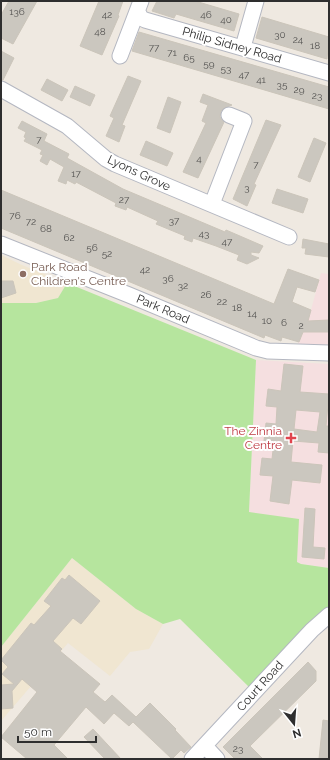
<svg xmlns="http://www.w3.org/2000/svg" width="330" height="760" font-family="Raleway,sans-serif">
	<rect width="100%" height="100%" fill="#efe9e1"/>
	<path fill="#f0e6d1" d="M1,255L22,265L67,283L58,298L36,303H1Z
		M72,558L136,609L163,624L149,649L130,652L110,676L68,643L1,721V647Z"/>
	<path fill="#f5dfe0" d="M321,273L329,274V345L298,344L311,310Z
		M256,360L329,364V568L301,564L297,562L249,512Z"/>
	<path fill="#b6e59e" d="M67,283L256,360L249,512L299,519L297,562L301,564L329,568V610L249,687L180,619L163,624L136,609L72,558L1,647V303H36L58,298Z"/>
	<path fill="#cbc7bf" stroke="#cbc5ba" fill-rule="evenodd" d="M9,1H37L13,44L1,38V15Z
		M99,1H123L118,15L119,16L102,55L80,46Z
		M157,1H195L239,14L234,31L176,14L174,18L152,11Z
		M262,17L329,37L327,59L256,38Z
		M139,32L329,87V109L132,51Z
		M1,51L14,58L3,80H1Z
		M128,76L141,81L122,125L125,126L119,142L106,136L114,118L110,116Z
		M47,79L68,90L62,101L41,90Z
		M75,86L95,95L90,106L70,97Z
		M203,94L232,105L224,108L221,111L220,117L224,122L198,178L183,172L206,123L202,121L208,105L200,102Z
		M168,97L181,102L170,133L157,128Z
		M266,120L281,125L254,184L256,185L247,206L233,199Z
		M22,121L47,134L44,141L69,154L67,158L123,189L225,232L226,230L263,246L259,253L251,252V255L259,258L247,264L237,260L239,255L216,246L193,238L192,242L184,239L185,236L156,224L158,221L127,207L126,210L115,206L116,203L76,182L75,184L67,180L66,184L58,181L64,167L50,159L47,165L40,161L43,155L40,154L42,150L24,141L26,138L24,137L26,132L18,128Z
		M314,138L326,143L310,182L298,177Z
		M146,141L173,153L167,166L140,155Z
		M277,189L308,199L303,213L272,203Z
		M1,190L274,304L288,269L319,280L315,292L297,287L292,302L311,310L308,321L329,320V332H303L299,342L282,337L281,341L265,335L264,338L1,228Z
		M303,239L329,244V257L305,254L306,248H302Z
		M1,281H13L16,293L1,298Z
		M284,364L303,366L300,392L329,394L326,426H329V453L318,452L319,443L293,441L291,462L322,465L320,483L292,480L289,504L270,501L273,476L260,475L262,458L272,459L274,442L264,441L266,423L276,424L277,407L266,406L268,389L281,391ZM296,410L320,412L317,432L294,429Z
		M305,508L315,509L313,547L325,548L324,559L302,557Z
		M69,575L100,601L81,624L73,618L53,641L62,649L60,651L100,684L93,692L105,702L112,695L136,717L150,703L176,729L175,730L191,747L184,753L181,750L172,759L133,722L129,726L114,713L104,724L86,707L54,745L68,759H27L1,737L37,692L22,679L12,691L13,708L1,709V685L14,684L2,674L8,667L1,660L31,623L34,625L51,606L44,601L62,578L65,580Z
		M308,662L316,671V681L250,746L263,759H235L223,747Z
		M323,720L329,721V759H319Z
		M93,729L121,759H105L84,737Z"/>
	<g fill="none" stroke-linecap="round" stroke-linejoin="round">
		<g stroke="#b4b7c1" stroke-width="17">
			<path id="minor" d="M138,12L141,18L145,20L329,73
				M243,47L256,1
				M120,56L141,1
				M1,89L67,126L106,159L115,164L289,237
				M212,204L244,121L229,115
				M1,244L129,295L256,348L268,351L329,353
				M205,746L217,759
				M192,759L312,630L329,615"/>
		</g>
		<use href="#minor" stroke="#fff" stroke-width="15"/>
	</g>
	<circle fill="#8d6e63" stroke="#fff" stroke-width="1.5" cx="23" cy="274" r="4"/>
	<path fill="#e0444e" stroke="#fff" stroke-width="1.5" d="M289 432h4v4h4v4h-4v4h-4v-4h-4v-4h4z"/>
	<g text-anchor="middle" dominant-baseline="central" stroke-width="4" stroke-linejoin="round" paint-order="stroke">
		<g font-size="10" fill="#555452">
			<text x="17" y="11">136</text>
			<text x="107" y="14">42</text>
			<text x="206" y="14">46</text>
			<text x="226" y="19">40</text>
			<text x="100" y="31">48</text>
			<text x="280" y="34">30</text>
			<text x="298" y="39">24</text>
			<text x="315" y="45">18</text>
			<text x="154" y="47">77</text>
			<text x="172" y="52">71</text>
			<text x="189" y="57">65</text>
			<text x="209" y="63">59</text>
			<text x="226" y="68">53</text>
			<text x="244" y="74">47</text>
			<text x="261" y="79">41</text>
			<text x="282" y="84">35</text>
			<text x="299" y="89">29</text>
			<text x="317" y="95">23</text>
			<text x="39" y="139">7</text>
			<text x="199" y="158">4</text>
			<text x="256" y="164">7</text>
			<text x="76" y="173">17</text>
			<text x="247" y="187">3</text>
			<text x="124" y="199">27</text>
			<text x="15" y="215">76</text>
			<text x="174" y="220">37</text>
			<text x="31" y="221">72</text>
			<text x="46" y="228">68</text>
			<text x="204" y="233">43</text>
			<text x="69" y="237">62</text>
			<text x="227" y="241">47</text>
			<text x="92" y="247">56</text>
			<text x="107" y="253">52</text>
			<text x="145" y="269">42</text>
			<text x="168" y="278">36</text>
			<text x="183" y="285">32</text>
			<text x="206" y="294">26</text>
			<text x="222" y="301">22</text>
			<text x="237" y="307">18</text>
			<text x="252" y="313">14</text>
			<text x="267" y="320">10</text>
			<text x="284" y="322">6</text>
			<text x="301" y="325">2</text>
			<text x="238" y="748">23</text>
		</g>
		<g font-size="12" fill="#2e2e2e" stroke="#fff">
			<text transform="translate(232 45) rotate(16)">Philip Sidney Road</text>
			<text transform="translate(139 173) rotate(25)">Lyons Grove</text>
			<text transform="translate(163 309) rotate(23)">Park Road</text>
			<text transform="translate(260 686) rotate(-48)">Court Road</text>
		</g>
		<g font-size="12" fill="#785e54" stroke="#fff" text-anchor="start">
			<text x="31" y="267">Park Road<tspan x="31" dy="14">Children's Centre</tspan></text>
		</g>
		<g font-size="12" fill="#be3a42" stroke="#fff" text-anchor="end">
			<text x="282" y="431">The Zinnia<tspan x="282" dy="14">Centre</tspan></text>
		</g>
	</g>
	<rect width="330" height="760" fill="none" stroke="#2e2e2e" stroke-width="4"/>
	<g transform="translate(294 724) rotate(163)" stroke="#ffffff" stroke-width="3" paint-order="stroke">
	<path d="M0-3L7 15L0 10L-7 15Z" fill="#2e2e2e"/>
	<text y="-6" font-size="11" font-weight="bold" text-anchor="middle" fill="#2e2e2e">N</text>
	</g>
	<path d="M18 736v6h78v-6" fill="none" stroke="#2e2e2e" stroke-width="2"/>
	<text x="24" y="736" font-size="12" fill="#2e2e2e" stroke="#ffffff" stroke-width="3" paint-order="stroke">50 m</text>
</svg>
